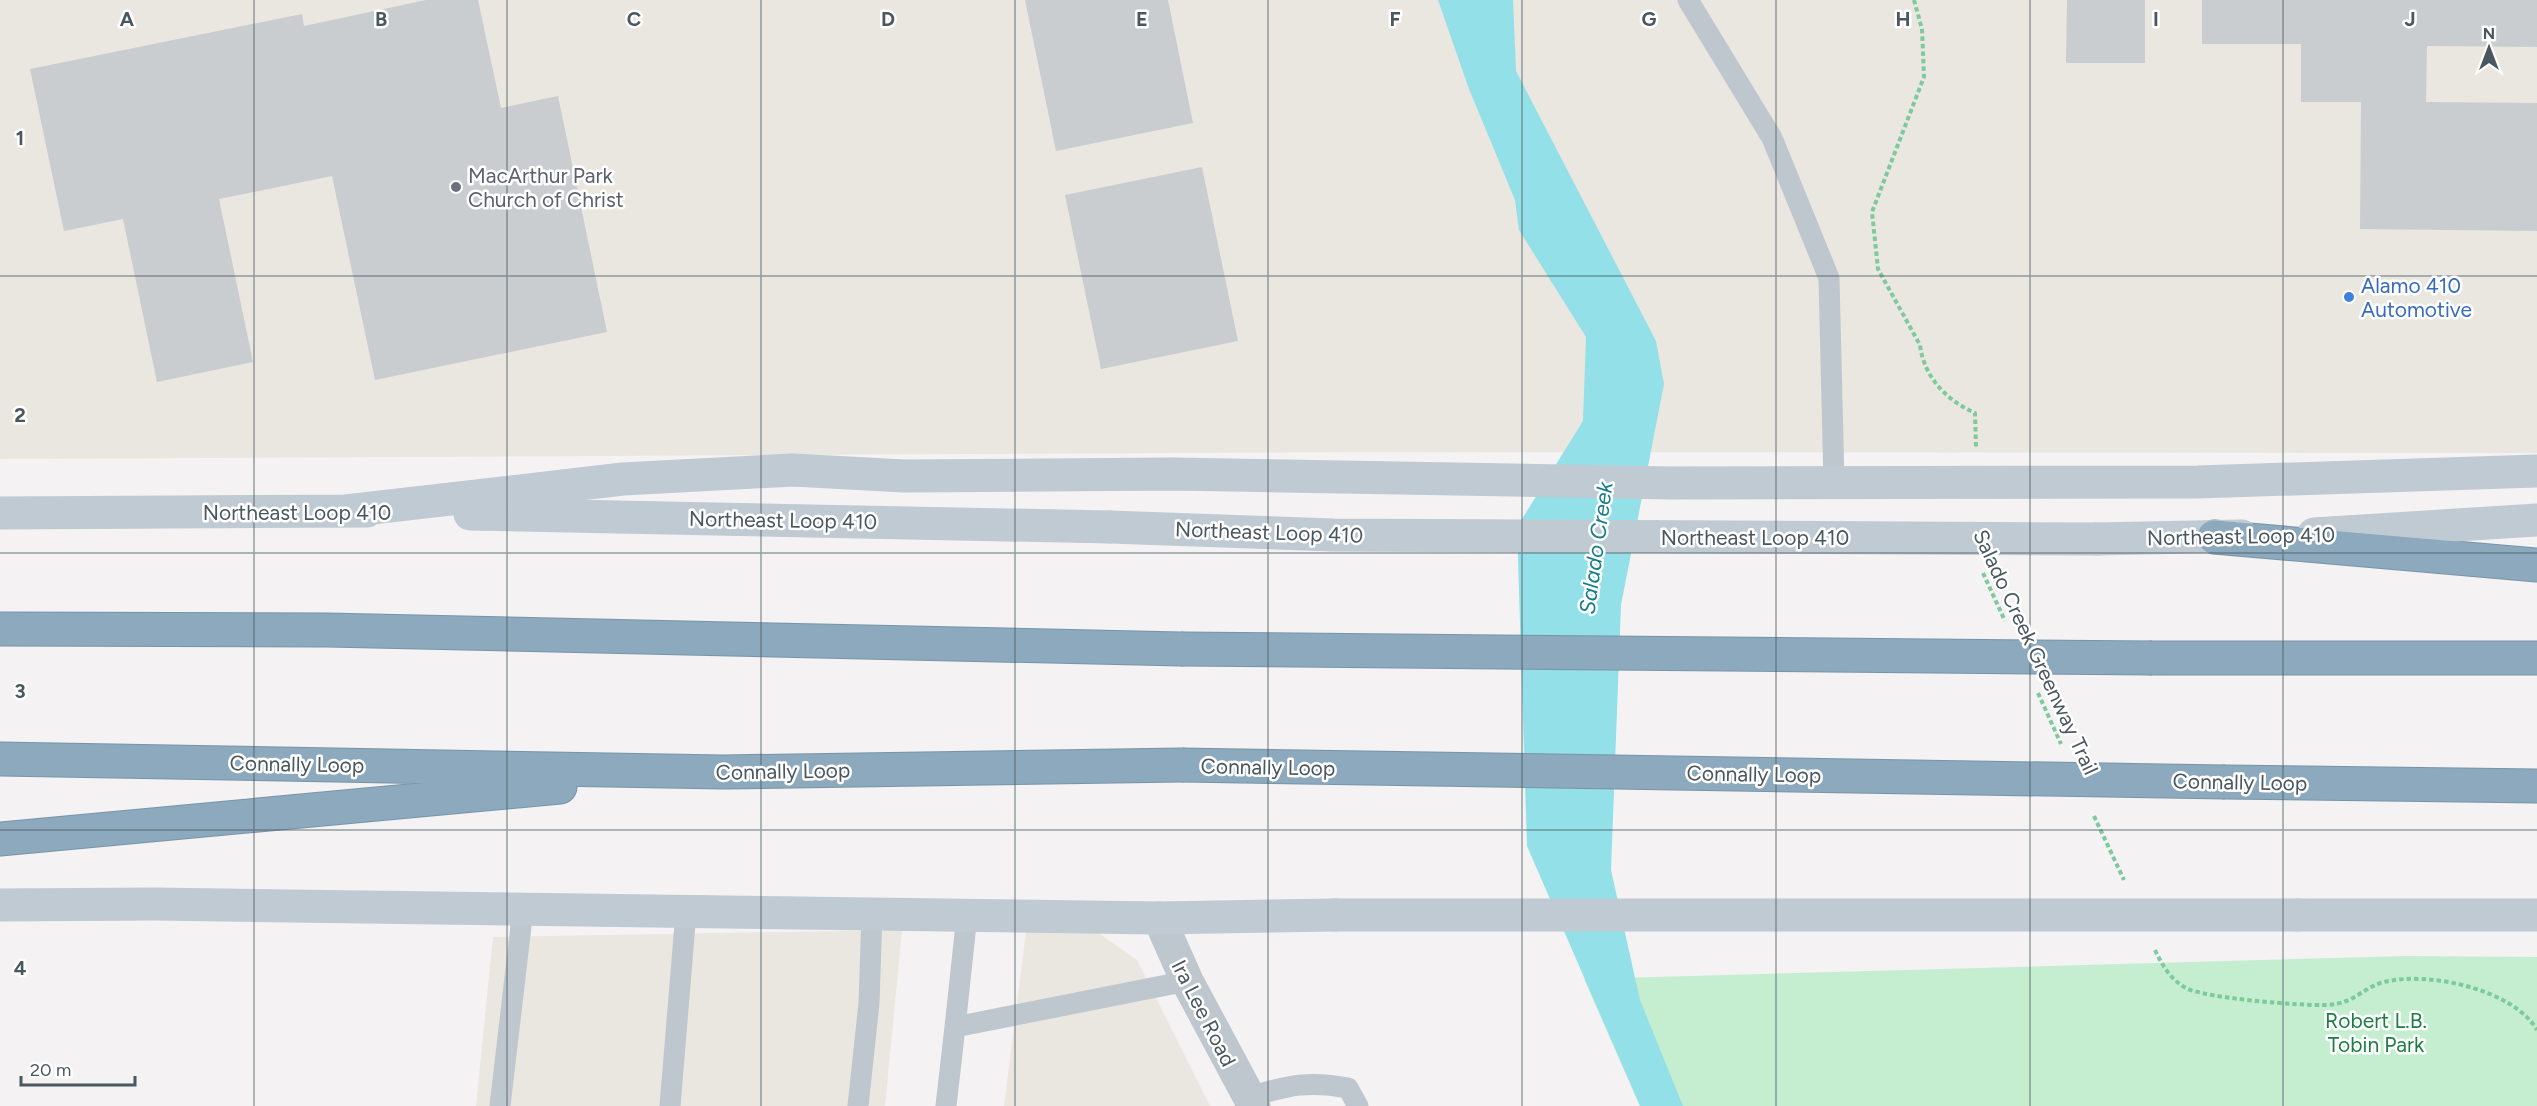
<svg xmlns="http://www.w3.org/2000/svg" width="2537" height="1106" font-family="Figtree,sans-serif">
	<rect width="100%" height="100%" fill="#f4f2f2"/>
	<path fill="#eae6e0" d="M0,0H2537V453L1366,452L0,459Z
		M902,930L885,1106H476L493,937Z
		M1094,930L1137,960L1210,1106H1004L1026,932Z"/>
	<path fill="#c4eecf" d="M2406,956L2537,957V1106H1640L1584,979Z"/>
	<path fill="#93e0e8" d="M1438,0H1513L1516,71L1656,341L1664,384L1621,605L1611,870L1640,1000L1683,1106H1640L1527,846L1517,527L1583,421L1586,337L1519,230L1515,200L1469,89Z"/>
	<path fill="#c9cdd0" d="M426,0H478L501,108L558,96L607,332L375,380L332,176L219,199L253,362L157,382L123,219L64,231L30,69L302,14L304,26Z
		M1025,0H1168L1193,123L1056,151Z
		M2067,0H2145V63H2066Z
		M2202,0H2537V47L2427,46L2426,102L2537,103V231L2360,229L2361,102H2301V44H2202Z
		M1202,167L1238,341L1101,369L1065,195Z"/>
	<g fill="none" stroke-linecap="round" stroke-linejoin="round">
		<g stroke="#7894a9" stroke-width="35">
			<path id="motorway" d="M2214,537L2537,565
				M0,629L327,630L1181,649
				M2152,658H2537
				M0,759L723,772L1182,765
				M2225,782L2537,786
				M0,839L560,787"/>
		</g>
		<path stroke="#7dca9c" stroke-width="4" stroke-dasharray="4.5 3" stroke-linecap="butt" d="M1914,0L1922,29L1924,77L1872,212L1878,269L1920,345C1924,377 1946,400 1975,413L1976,447
			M1983,573L2005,621
			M2038,693L2061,744
			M2094,816L2124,880
			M2155,950C2162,965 2171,980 2186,988C2204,998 2302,1006 2326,1005C2355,1004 2363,987 2384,982C2428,971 2513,989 2537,1030"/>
		<path stroke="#bec7cd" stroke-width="21" d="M1688,0L1772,138L1829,278L1834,483
			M967,915L955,1027L1187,981
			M1248,1097C1288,1086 1307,1080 1348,1088L1358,1106
			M500,1106L523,909
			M670,1106L686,912
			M858,1106L869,1003L872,914
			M946,1106L955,1027"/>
		<path stroke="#bec7cd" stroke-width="33" d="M1159,918L1187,981L1254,1106"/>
		<path stroke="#bfcad2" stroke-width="33" d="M346,511L623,479L793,470L904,476L1172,474L1672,483L2198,482L2537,471
			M0,513L367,511
			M470,514L1110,527
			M2314,534L2537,520
			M2096,539L2242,536
			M0,905L155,904L1159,918L1335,915
			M2298,915H2537"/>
		<use href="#motorway" stroke="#8ca9bd" stroke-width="33"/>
		<g stroke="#7894a9" stroke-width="35" stroke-linecap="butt">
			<path id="motorway-bridge" d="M1181,649L2152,658
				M1182,765L2225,782"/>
		</g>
		<path stroke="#bfcad2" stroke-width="33" d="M1110,527L1333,535L2096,539
			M1335,915H2298"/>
		<use href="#motorway-bridge" stroke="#8ca9bd" stroke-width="33"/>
	</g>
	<path fill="none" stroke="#4a575e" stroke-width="1.5" stroke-opacity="0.55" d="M254,0V1106M507,0V1106M761,0V1106M1015,0V1106M1268,0V1106M1522,0V1106M1776,0V1106M2030,0V1106M2283,0V1106M0,276H2537M0,553H2537M0,830H2537"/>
	<circle fill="#6b7280" stroke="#fff" stroke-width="2" cx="456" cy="187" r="6"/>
	<circle fill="#3f7fe0" stroke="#fff" stroke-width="2" cx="2349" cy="297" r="6"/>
	<g text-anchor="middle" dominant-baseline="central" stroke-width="5" stroke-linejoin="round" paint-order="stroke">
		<g font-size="21" fill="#5b616d" stroke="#fff" text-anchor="start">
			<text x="468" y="175">MacArthur Park<tspan x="468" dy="24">Church of Christ</tspan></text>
		</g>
		<g font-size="21" fill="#366cbe" stroke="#fff" text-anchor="start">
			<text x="2361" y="285">Alamo 410<tspan x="2361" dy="24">Automotive</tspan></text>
		</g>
		<g font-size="21" fill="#4a575e" stroke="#fff">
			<text x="297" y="512">Northeast Loop 410</text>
			<text transform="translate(783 520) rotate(1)">Northeast Loop 410</text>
			<text transform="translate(1269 532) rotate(2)">Northeast Loop 410</text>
			<text transform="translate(2241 536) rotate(-1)">Northeast Loop 410</text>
			<text x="1755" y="537">Northeast Loop 410</text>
			<text transform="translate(2036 652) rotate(65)">Salado Creek Greenway Trail</text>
			<text transform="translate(297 764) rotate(1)">Connally Loop</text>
			<text transform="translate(1268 767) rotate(1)">Connally Loop</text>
			<text transform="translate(783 771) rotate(-1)">Connally Loop</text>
			<text transform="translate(1754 774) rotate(1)">Connally Loop</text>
			<text transform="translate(2240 782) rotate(1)">Connally Loop</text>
			<text transform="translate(1204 1013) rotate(63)">Ira Lee Road</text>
		</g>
		<g font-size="21" fill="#1d7d42" stroke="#fff">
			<text x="2376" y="1020">Robert L.B.<tspan x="2376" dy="24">Tobin Park</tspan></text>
		</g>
		<g font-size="22" font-style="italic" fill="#147d88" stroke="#fff">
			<text transform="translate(1596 548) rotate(-82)">Salado Creek</text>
		</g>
	</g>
	<g font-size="20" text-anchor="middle" font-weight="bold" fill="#4a575e" stroke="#fff" stroke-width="5" stroke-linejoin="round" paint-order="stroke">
		<text x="127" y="26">A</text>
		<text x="381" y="26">B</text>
		<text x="634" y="26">C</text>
		<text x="888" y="26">D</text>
		<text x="1142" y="26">E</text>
		<text x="1395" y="26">F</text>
		<text x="1649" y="26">G</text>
		<text x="1903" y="26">H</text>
		<text x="2156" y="26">I</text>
		<text x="2410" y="26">J</text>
		<text x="20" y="145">1</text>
		<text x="20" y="422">2</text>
		<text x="20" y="698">3</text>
		<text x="20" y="975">4</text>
	</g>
	<g transform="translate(2489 48)" stroke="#ffffff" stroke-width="4.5" paint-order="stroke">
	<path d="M0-4.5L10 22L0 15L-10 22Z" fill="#4a575e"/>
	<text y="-9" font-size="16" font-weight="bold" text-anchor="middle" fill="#4a575e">N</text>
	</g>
	<path d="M21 1076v9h114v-9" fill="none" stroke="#4a575e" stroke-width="3"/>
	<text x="30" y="1076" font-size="18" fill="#4a575e" stroke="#ffffff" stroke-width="4.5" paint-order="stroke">20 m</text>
</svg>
